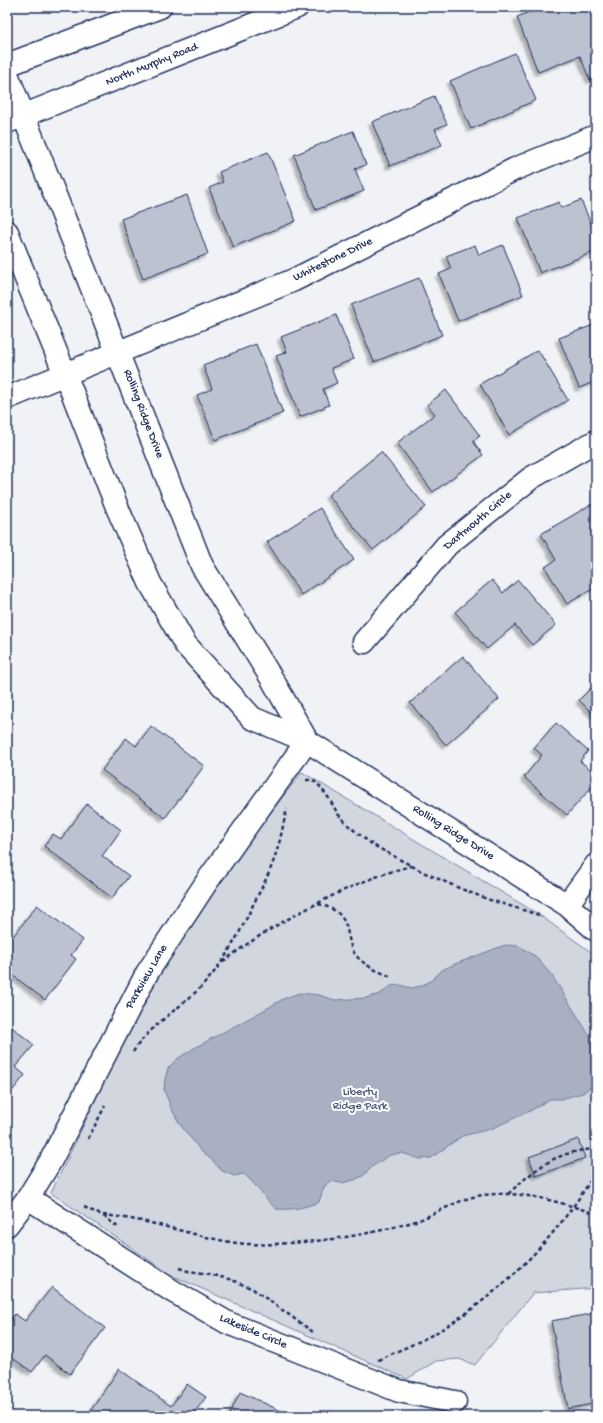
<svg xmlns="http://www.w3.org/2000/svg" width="603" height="1423" font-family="'Gochi Hand',sans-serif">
	<defs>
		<filter id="shadow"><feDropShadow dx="-3.5" dy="3.5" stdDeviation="1" flood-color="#0004"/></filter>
	</defs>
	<rect width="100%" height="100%" fill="#f1f2f5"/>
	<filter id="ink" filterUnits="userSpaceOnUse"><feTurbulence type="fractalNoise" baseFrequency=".025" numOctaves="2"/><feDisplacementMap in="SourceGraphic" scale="8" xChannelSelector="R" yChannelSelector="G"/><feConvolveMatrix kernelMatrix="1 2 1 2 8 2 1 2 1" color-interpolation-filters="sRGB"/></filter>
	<g filter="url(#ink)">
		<path fill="#d2d6df" stroke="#76829e" d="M302,772L538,914L591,952L596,957V1288L533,1293L475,1365L459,1359L436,1361L407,1379L173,1276L51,1193C87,1119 120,1044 160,972C201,901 252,837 302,772Z"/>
		<path fill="#a8b0c2" stroke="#707c9a" d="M505,945L519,946L535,956L553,977L596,1046V1082L583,1093L561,1099H550L532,1110L491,1129L462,1136L431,1158L420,1159L402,1153L390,1155L373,1166L363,1176L354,1180L342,1183L330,1181L324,1187L319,1202C304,1208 292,1210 276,1209C264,1198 256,1184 244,1174L234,1176L222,1171L213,1161L201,1151L181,1126L172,1110L164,1090L165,1079L168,1068L177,1059L196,1047L266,1009L283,999L299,993L319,995L335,1000L350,999L366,998L380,994L391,986L400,985L411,988L421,986L432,980L442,970L455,964Z"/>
		<path fill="#bcc2d0" stroke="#1b2f5e" filter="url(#shadow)" d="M533,7H588L596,27V78L590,80L580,56L538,72L517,17L534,10Z
			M515,53L536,100L471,129L450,81Z
			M434,96L447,124L435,129L442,145L390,166L372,122Z
			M353,131L366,165L355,169L364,191L316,210L294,155Z
			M268,152L296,221L233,247L209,188L223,182L219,172Z
			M187,195L208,254L143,279L121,219Z
			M581,200L596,236V251L540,273L518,218L559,202L561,208Z
			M475,245L479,255L503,245L523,295L458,321L439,274L451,269L446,256Z
			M419,278L442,335L374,362L351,305Z
			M336,315L354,359L331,368L337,383L323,389L329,405L300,417L276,356L287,352L281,337Z
			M596,324V381L579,388L559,338Z
			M256,344L283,413L215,440L197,395L212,389L203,365Z
			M538,350L568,400L509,435L480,384Z
			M446,390L480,436L473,441L483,455L433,492L397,443L435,414L427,405Z
			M381,452L426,507L373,550L328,495Z
			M592,504L596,511V587L567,604L545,567L556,560L541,534Z
			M320,508L354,560L301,595L267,542Z
			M492,580L503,593L518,580L556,625L532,645L515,625L487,649L455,612Z
			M463,656L499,699L446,745L410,703Z
			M596,683V717L579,700Z
			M556,723L588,751L580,761L596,774V782L567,815L524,777L542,755L534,748Z
			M151,726L204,766L165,818L102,770L126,738L136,746Z
			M87,804L121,830L102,856L129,876L112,898L44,846L53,834L61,839Z
			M37,905L83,940L71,955L76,959L45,1000L7,971V935L12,938Z
			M7,1023L34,1045L15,1067L25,1075L7,1097Z
			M578,1139L585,1158L536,1176L529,1157Z
			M52,1287L105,1328L70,1374L45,1355L32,1372L14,1359L7,1368V1324L15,1314L25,1321Z
			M596,1313V1403L568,1409L551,1321Z
			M119,1369L171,1406L187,1384L206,1397L192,1416H87Z
			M240,1392L292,1416H229Z"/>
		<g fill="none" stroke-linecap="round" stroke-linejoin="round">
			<g stroke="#1b2f5e" stroke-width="25">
				<path id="street" d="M7,74L202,566L272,679L307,741
					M7,232L65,374L117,507L150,583L185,644L252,718L307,741L567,905L596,930
					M7,398L294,280L515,169L596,136
					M364,642L447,545L531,478L596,441
					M567,905L596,865
					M28,1198L174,1292L228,1323L399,1391L455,1402
					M7,1225L28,1198L50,1162L147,973L208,880L307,741"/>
			</g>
			<g stroke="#1b2f5e" stroke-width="25">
				<path id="secondary" d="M7,65L160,7
					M7,122L297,7"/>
			</g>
			<path stroke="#1b2f5e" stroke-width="2.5" stroke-dasharray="4 3" stroke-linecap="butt" d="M306,780H312L318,784L328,797L338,814L350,827L373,845L423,872L459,888L487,899L539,915
				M318,904C335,908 345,915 348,934C350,941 350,948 355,954C363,965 379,972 392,977
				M223,962C253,938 285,920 320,902C349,887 379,874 411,866
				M133,1052C150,1025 181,1008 203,985C225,962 240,932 254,903C262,887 271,871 276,853C281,839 283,824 287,809
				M88,1139L105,1106
				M508,1194C536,1168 556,1151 596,1149
				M84,1207L105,1217L119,1228
				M103,1215C135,1218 167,1227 198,1235C215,1239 234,1244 252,1244C264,1245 276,1244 288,1243C332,1241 377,1233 419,1220C440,1212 460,1198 483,1195C522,1190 560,1202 596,1214
				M179,1268L188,1271L210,1274L232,1280L253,1289L313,1332
				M378,1360C401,1349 426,1340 447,1326C507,1288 561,1232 596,1171"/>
			<use href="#street" stroke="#fff" stroke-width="22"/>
			<use href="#secondary" stroke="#fff" stroke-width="22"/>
		</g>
	</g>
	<g text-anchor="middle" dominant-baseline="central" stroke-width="4" stroke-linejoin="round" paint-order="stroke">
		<g font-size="12" fill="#1b2f5e" stroke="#fff">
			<text transform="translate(152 65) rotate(-22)">North Murphy Road</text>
			<text transform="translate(333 260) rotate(-26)">Whitestone Drive</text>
			<text transform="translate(143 414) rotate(69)">Rolling Ridge Drive</text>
			<text transform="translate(478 521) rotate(-40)">Dartmouth Circle</text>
			<text transform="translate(453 833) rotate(32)">Rolling Ridge Drive</text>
			<text transform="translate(147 977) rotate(-60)">Parkview Lane</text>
			<text transform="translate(253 1332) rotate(23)">Lakeside Circle</text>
		</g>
		<g font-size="12" fill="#49597e" stroke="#fff">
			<text x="360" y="1093">Liberty<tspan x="360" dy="14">Ridge Park</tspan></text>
		</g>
	</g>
	<rect width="603" height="1423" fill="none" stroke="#fff" stroke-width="24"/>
	<rect x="12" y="12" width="579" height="1399" fill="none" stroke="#1b2f5e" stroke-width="1.5" filter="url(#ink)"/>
</svg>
